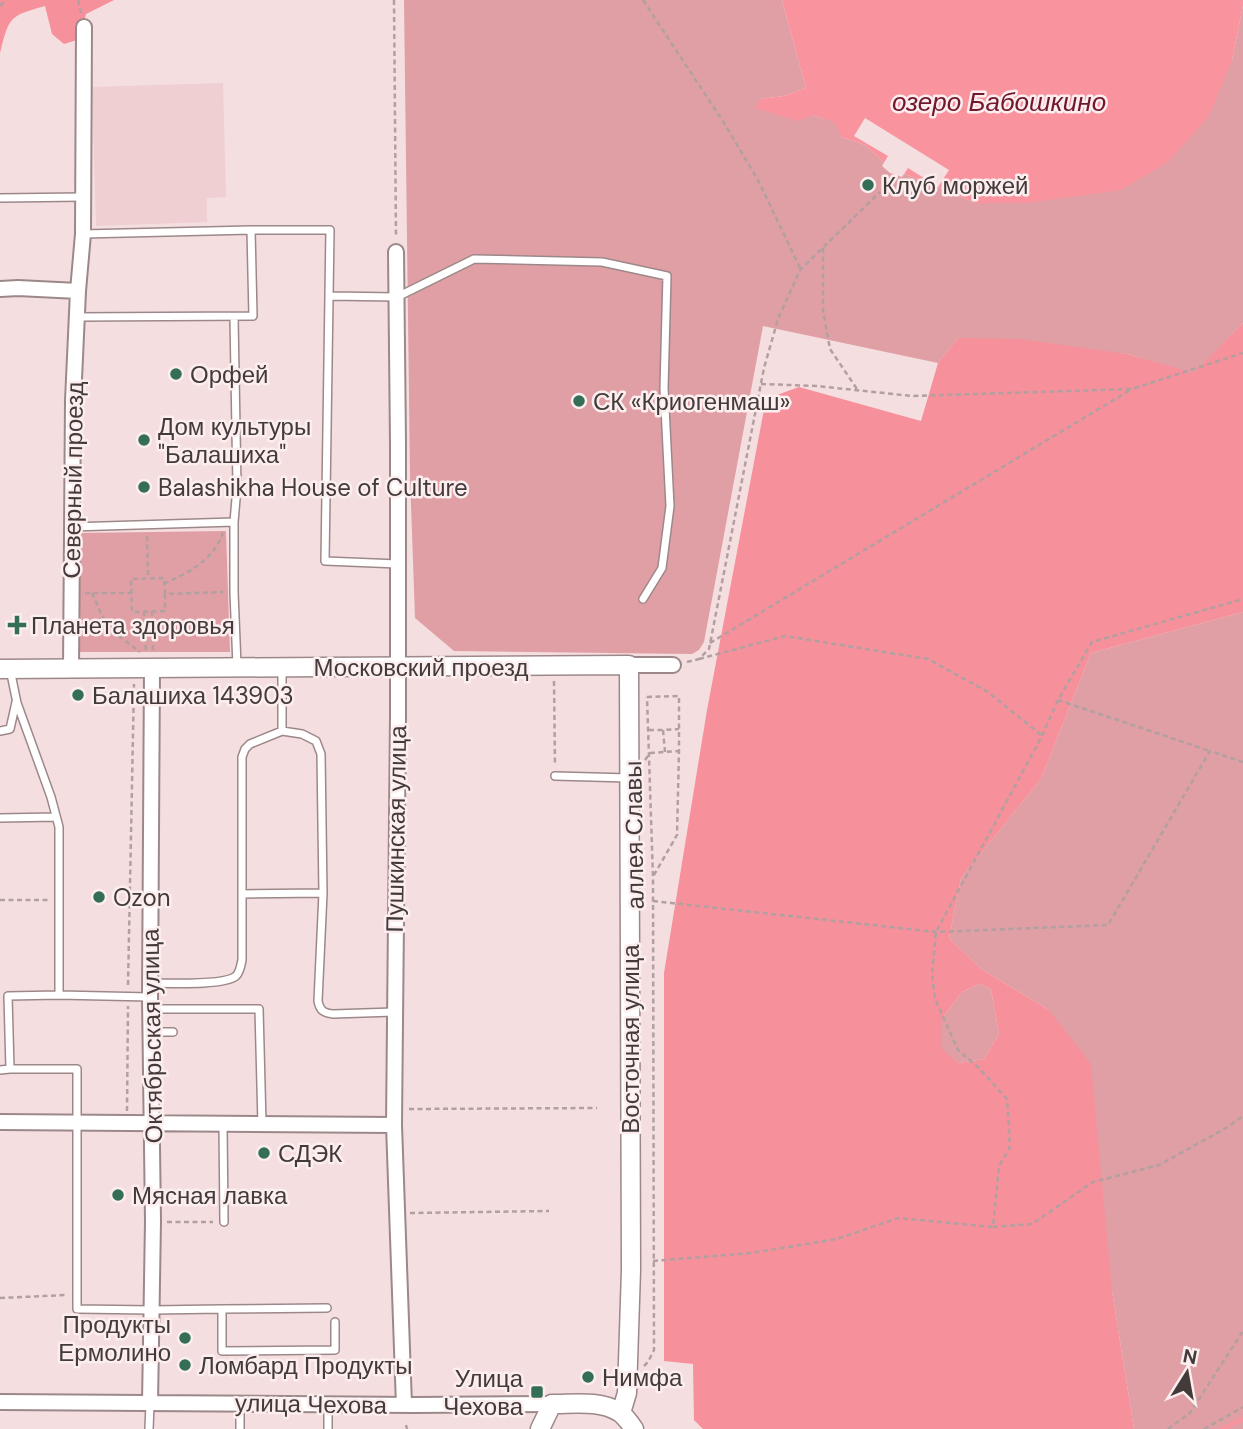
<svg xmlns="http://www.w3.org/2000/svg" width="1243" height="1429" font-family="'DM Sans',sans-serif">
	<rect width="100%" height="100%" fill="#f5dedf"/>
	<path fill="#efcfd1" d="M223,83L226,197L207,198V222L96,226L92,87Z"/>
	<path fill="#e09fa4" d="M404,0H782L806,88L784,96L761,99L756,108L812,115L835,122L842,137L865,145L892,170L930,183L975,203H1027L1232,60L1243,5V323L1194,374L1127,354L958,338L938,363L763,326L704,642L699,650L692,654L454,651L415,618L410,476Z
		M226,531L230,652H77V533Z
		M1243,612V1429H1134L1112,1291L1049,1010L981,969L949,938L961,878L1041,779L1091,653Z
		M979,984L991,989L999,1034L984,1059L959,1063L942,1050V1019L962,992Z"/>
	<path fill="#f6909b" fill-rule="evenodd" d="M0,0H114L86,14L80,39L64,44L52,34L45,6C9,16 9,17 0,53Z
		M1243,323V612L1091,653L1041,779L961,878L949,938L981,969L1049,1010L1091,1064L1112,1291L1134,1429H703L694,1420L693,1364L664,1361V973L707,710L766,399L799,387L921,421L938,363L958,338L1020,339L1127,354L1194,373ZM979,984L991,989L999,1034L984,1059L959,1063L942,1049V1019L962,992Z"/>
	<path fill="#f9939d" d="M782,0H1243V5L1232,60L1209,116L1168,162L1121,190L1027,203H975L930,183L892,170L865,145L842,137L834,122L812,115L798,121L755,108L761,99L784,96L806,88Z"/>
	<path fill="#f5dedf" d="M865,118L949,170L938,187L908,168L902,177L890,173L882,166L888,156L854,136Z"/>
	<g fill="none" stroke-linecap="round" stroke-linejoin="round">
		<path stroke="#f9939d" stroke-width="4.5" d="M1222,1429L1243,1419"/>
		<g stroke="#9d8889" stroke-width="10">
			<path id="service" d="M0,198L83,197
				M251,230H330L329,296
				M77,317L253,316L251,230L83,234
				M234,317L237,487L234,522V592L237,666
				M71,527L234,522
				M398,564L325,561L329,296L397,297L474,259L602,262L667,276L664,388L670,506L662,568L643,599
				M10,669L17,703L51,797L59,827V995L150,997
				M282,669V731
				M0,731L10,729L16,702
				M555,776L629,778
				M0,818L56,817
				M242,894L323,893
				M150,983C168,983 224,986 236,976C240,972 241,965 242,960V757L245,749L250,744L282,731L302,734L316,741L321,754L323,893L318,1001C320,1011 324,1013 333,1014L394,1012
				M150,1009H259L262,1124
				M151,1032H173
				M10,1069H77V1309L152,1310L222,1309V1351L335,1350V1322
				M0,1070L10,1069L8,996L59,995
				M223,1124L224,1222
				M222,1309L327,1308
				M240,1404V1429
				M149,1429L150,1404
				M328,1429V1405"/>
		</g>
		<g stroke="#9d8889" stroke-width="18">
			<path id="minor" d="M396,252L398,443V716L394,1125L404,1405
				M0,289L18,288L78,291
				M629,665H673
				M71,669L73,401L78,291L83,234L84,27
				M0,1122L394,1125
				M0,1402L414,1405L552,1404
				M150,1403L153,1221L150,997L152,669"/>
		</g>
		<g stroke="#9d8889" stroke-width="21">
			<path id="tertiary" d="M0,669L629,665L631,1270L627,1393L621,1413
				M540,1429L552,1404C574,1404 600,1400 619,1412C625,1416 630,1423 634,1429"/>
		</g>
		<path stroke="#b2a0a1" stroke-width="2.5" stroke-dasharray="5 3.5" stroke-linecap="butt" d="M78,0L81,13
			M394,0L396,238
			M643,0L724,123L758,180L800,268
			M0,6L6,0
			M823,248V310L830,349L857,389
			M761,384L817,386L912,396L1132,389L1243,353
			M147,536L148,578
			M164,584C190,571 212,562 223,533
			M85,593H131
			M92,593L102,616L116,634L140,652
			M165,594V611L132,612L131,579L164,578L165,594L223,592
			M144,611L146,653
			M152,611L153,653
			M710,643L1132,389
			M699,659L785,636L928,659L988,692L1041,735
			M687,662L699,659L709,649L764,368L778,319L800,270L880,192
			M554,681L555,766
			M647,697L679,696V751L677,835L654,875
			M1058,700L1210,751
			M649,730H663
			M665,752L663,730L679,729
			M645,760L650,753L679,751
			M0,900H49
			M653,901L936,932L1108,925L1210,751L1243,762
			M128,985L134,684
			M409,1109L597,1108
			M127,1111L128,1006
			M410,1213L549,1211
			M167,1222H213
			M993,1227L1032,1224L1093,1182L1159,1165L1228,1127L1243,1116
			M653,1261L751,1253L837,1239L898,1218L993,1227L999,1166L1010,1147L1007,1099L979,1068L958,1050L935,999L932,974L936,932L1042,736L1058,700L1092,642L1243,599
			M0,1298L67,1295
			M644,1366L648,1362L654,1350L653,877L647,697
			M406,1425L407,1429
			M1168,1429L1190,1413L1243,1331
			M1204,1429L1243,1407"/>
		<use href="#service" stroke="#fff" stroke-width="7"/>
		<use href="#minor" stroke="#fff" stroke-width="14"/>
		<use href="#tertiary" stroke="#fff" stroke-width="18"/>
	</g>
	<g fill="#356e56" stroke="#fceeef" stroke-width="2.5">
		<circle cx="868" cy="185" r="7"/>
		<circle cx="176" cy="374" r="7"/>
		<circle cx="579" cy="401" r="7"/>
		<circle cx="144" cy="440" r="7"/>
		<circle cx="144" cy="487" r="7"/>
		<path d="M13.5 614.5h7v7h7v7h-7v7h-7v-7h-7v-7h7z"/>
		<circle cx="78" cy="695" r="7"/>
		<circle cx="99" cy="897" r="7"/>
		<circle cx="264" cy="1153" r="7"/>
		<circle cx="118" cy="1195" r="7"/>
		<circle cx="185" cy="1338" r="7"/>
		<circle cx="185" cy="1365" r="7"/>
		<circle cx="588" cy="1377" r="7"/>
		<rect x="530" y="1385" width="14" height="14" rx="3.5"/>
	</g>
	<g text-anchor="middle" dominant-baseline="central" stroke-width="5" stroke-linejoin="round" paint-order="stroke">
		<g font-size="24" fill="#433a3a" stroke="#fceeef" text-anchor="start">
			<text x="882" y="185">Клуб моржей</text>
			<text x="190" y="374">Орфей</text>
			<text x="593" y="401">СК «Криогенмаш»</text>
			<text x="158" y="426">Дом культуры<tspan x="158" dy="28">"Балашиха"</tspan></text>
			<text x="158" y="487">Balashikha House of Culture</text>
			<text x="31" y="625">Планета здоровья</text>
			<text x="92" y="695">Балашиха 143903</text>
			<text x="113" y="897">Ozon</text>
			<text x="278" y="1153">СДЭК</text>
			<text x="132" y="1195">Мясная лавка</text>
			<text x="171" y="1324" text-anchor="end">Продукты<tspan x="171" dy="28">Ермолино</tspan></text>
			<text x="199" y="1365">Ломбард Продукты</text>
			<text x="602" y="1377">Нимфа</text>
			<text x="523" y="1378" text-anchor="end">Улица<tspan x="523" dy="28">Чехова</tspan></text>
		</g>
		<g font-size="24" fill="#433a3a" stroke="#fceeef">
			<text transform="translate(73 480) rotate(-89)">Северный проезд</text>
			<text x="421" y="667">Московский проезд</text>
			<text transform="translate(396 829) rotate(-89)">Пушкинская улица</text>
			<text transform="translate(634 835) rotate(-91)">аллея Славы</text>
			<text transform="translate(152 1036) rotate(-91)">Октябрьская улица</text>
			<text transform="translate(630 1039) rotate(-90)">Восточная улица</text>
			<text transform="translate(311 1404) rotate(1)">улица Чехова</text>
		</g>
		<g font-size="26" font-style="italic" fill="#72182b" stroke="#fceeef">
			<text x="999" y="102">озеро Бабошкино</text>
		</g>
	</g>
	<g transform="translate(1187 1373) rotate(11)" stroke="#fceeef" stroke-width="5" paint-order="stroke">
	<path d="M0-5L12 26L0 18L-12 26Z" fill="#433a3a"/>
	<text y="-10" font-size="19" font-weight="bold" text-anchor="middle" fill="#433a3a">N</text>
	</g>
</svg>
